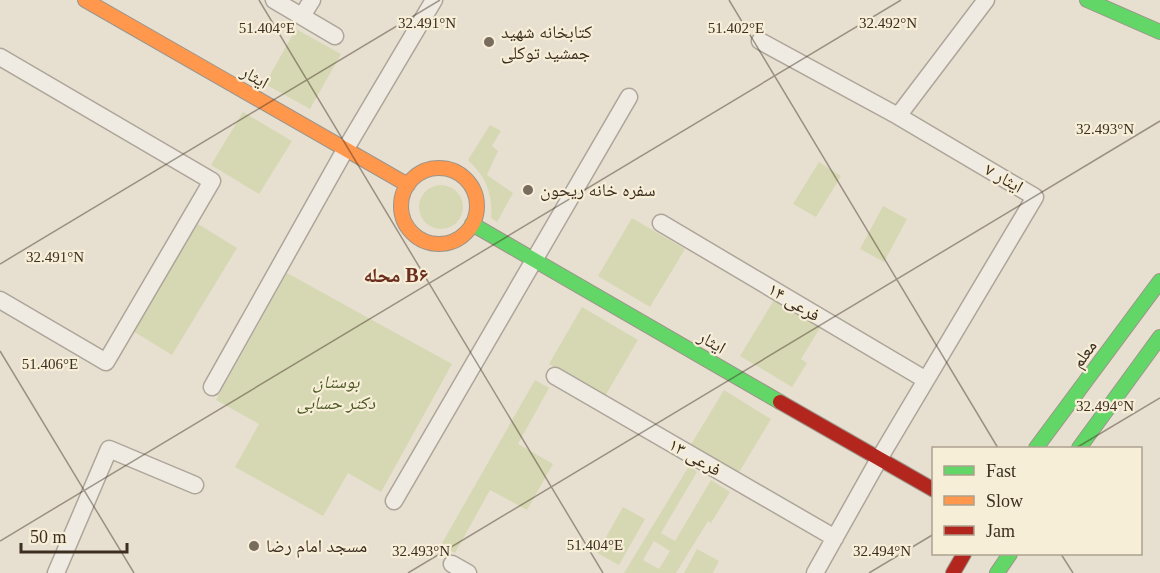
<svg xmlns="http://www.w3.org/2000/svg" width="1160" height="573" font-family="'Times New Roman','Noto Naskh Arabic',serif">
	<rect width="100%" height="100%" fill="#e7e0d1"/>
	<path fill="#d6d7b3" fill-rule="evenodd" d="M296,29L341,54L310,109L265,84Z
		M243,112L292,141L259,194L211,165Z
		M490,125L501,131L492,146L498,151L487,175L513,193L497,222L491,218C493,194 486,177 468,160Z
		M819,162L841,176L816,217L793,204Z
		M419 207a22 22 0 1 1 44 0a22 22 0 1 1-44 0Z
		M883,206L907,219L884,262L860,249Z
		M632,218L685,249L650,307L598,276Z
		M198,224L237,248L172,355L133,331Z
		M287,273L452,364L381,492L348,473L323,516L235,467L259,424L216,400Z
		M774,300L820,328L801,359L807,363L792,387L740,356Z
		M582,307L638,340L605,396L549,364Z
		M535,380L549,388L518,444L553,464L527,510L490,490L455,553L441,545Z
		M724,390L771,419L738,474L690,446Z
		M689,466L697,472L661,533L675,541L711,480L730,492L711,523L708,521L676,573H624ZM654,541L670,551L659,569L643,560Z
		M623,507L645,519L619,565L597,553Z
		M697,549L719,561L713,573H684Z"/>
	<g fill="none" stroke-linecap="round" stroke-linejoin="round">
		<g stroke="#ada599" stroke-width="19">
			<path id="street" d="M274,0L335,36
				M302,16L312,0
				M760,41L898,116
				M0,57L212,181L106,362L0,300
				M661,223L926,380
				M555,376L835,538
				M212,387L345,150L434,0
				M394,501L629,97
				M452,564L468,573
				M56,573L109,449L195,485
				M815,573L879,459L1035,197L898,116L986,0"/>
		</g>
		<g stroke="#9c958a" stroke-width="16">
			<path id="fast" d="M1087,0L1160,32
				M472,224L780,402
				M1036,448L1160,281
				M1079,448L1160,337
				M997,573L1010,554"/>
		</g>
		<g stroke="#9c958a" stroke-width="16">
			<path id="slow" d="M85,0L408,185
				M401 206a38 38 0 1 1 76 0a38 38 0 1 1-76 0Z"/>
		</g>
		<g stroke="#9c958a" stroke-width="16">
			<path id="jam" d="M780,402L934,490
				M953,573L964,554"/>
		</g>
		<use href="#street" stroke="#efebe3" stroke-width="16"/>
		<use href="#fast" stroke="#63d668" stroke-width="14"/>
		<use href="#slow" stroke="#ff974d" stroke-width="14"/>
		<use href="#jam" stroke="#b3261e" stroke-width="14"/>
	</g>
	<path fill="none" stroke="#3d2e20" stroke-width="1.5" stroke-opacity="0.45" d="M259,0L603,573M729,0L998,448M0,264L440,0M0,351L134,573M1076,448L1160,398M0,541L901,0M1061,554L1073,573M408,573L1160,121M869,573L934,534"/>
	<g fill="#786c5e" stroke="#f7eed8" stroke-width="2">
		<circle cx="489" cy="42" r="6"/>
		<circle cx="528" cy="190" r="6"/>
		<circle cx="254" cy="546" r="6"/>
	</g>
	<g text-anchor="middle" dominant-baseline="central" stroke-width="4.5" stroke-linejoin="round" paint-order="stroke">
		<g font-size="18" fill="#3d2e20" stroke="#f7eed8" text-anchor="start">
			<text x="501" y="32">کتابخانه شهید<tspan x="501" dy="21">جمشید توکلی</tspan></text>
			<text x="540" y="190">سفره خانه ریحون</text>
			<text x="266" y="546">مسجد امام رضا</text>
		</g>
		<g font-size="18" fill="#3d2e20" stroke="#f7eed8">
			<text transform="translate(255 77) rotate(30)">ایثار</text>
			<text transform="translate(1004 178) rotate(30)">ایثار ۷</text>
			<text transform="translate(794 302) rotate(31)">فرعی ۱۴</text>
			<text transform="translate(712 342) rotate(30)">ایثار</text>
			<text transform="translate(1084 354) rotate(-54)">معلم</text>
			<text transform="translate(695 457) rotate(30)">فرعی ۱۳</text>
		</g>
		<g font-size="18" font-style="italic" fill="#4d5a26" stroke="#f7eed8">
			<text x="336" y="382">بوستان<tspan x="336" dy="21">دکتر حسابی</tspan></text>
		</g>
		<g font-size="20" font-weight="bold" fill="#6b2e1e" stroke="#f7eed8">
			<text x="396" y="275">محله B۶</text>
		</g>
	</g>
	<g font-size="15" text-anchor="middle" fill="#3d2e20" stroke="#f7eed8" stroke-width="4.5" stroke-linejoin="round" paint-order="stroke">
		<text x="427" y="28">32.491°N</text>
		<text x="888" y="28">32.492°N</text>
		<text x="267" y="33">51.404°E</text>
		<text x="736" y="33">51.402°E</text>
		<text x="1105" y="134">32.493°N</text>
		<text x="55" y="262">32.491°N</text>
		<text x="50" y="369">51.406°E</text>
		<text x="1105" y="411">32.494°N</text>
		<text x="595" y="550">51.404°E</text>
		<text x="421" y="556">32.493°N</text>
		<text x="882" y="556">32.494°N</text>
	</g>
	<rect x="932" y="447" width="210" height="108" fill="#f7eed8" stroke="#ada18e" stroke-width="1.5"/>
	<rect x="944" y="466" width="30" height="9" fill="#63d668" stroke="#ada18e" stroke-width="1.5"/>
	<text x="986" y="477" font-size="18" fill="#3d2e20">Fast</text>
	<rect x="944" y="496" width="30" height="9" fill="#ff974d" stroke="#ada18e" stroke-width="1.5"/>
	<text x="986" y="507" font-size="18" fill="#3d2e20">Slow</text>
	<rect x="944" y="526" width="30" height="9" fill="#b3261e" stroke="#ada18e" stroke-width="1.5"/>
	<text x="986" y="537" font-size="18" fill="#3d2e20">Jam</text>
	<path d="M21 543v9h106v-9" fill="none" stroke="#3d2e20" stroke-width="3"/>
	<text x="30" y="543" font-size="18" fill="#3d2e20" stroke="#f7eed8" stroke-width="4.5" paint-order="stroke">50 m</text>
</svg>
